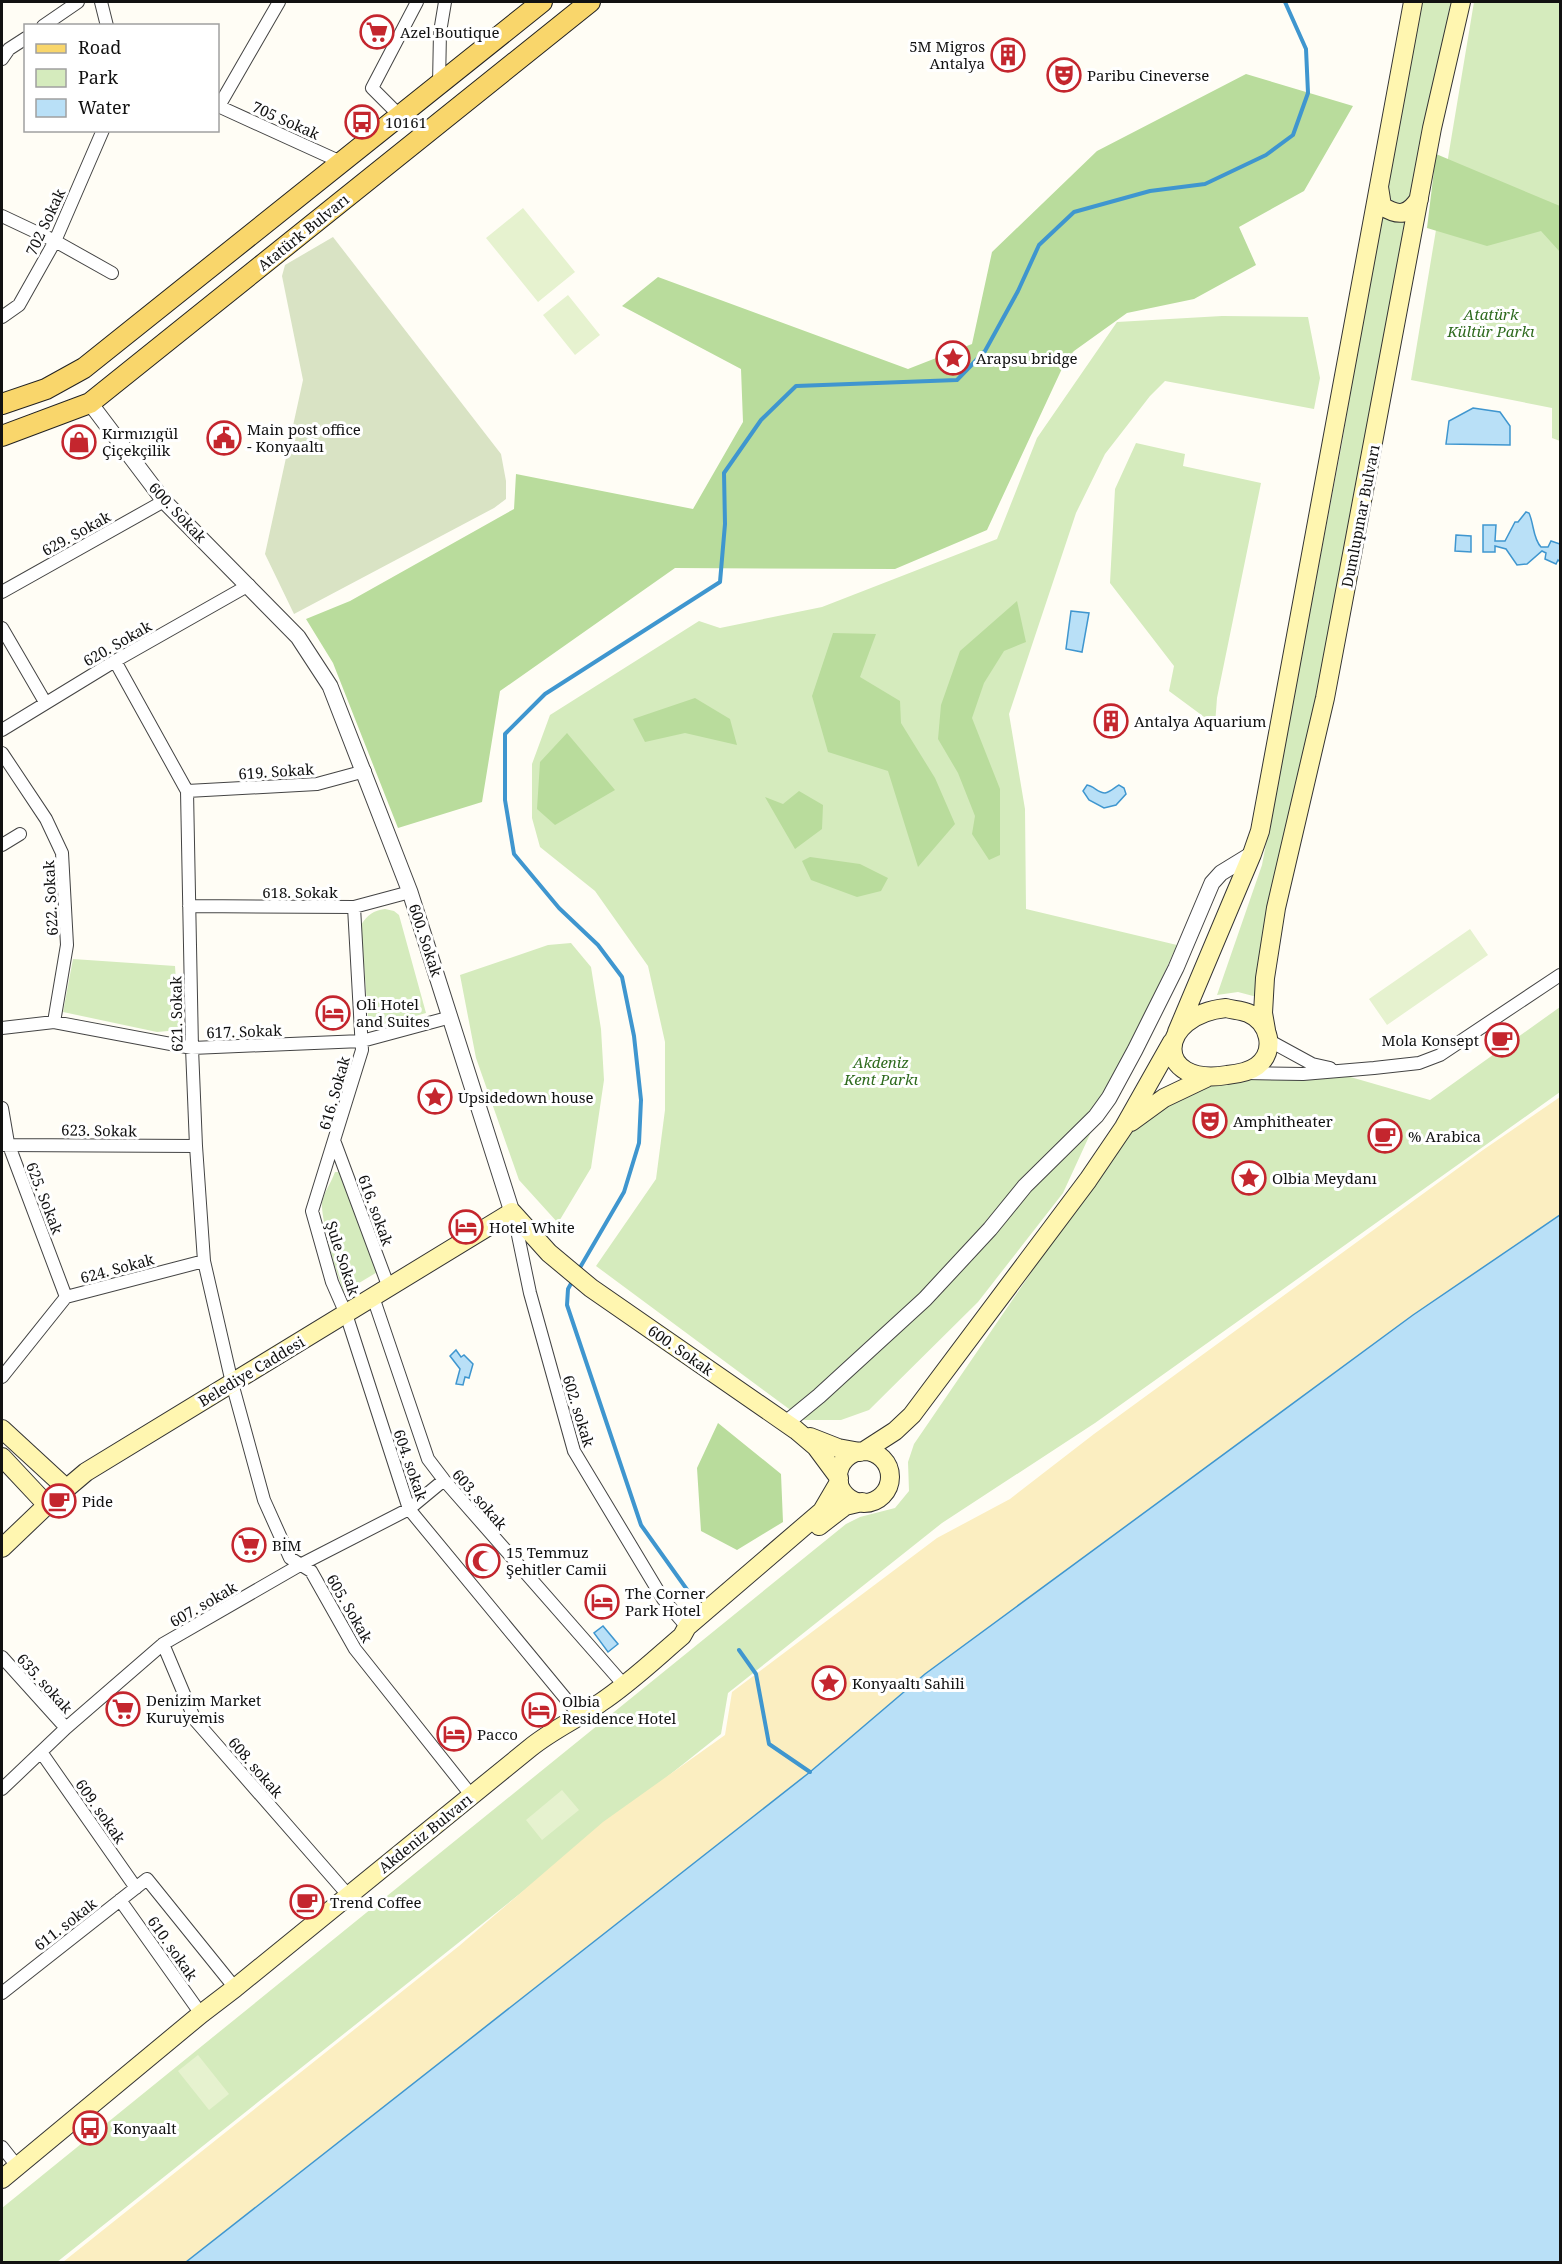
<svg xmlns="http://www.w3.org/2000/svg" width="1562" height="2264" font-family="'Noto Serif',serif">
	<rect width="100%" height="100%" fill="#fffdf5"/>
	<path fill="#d5ebbd" d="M1421,2H1451L1410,200L1404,204H1393L1387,189Z
		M1474,2H1560V441L1552,438V408L1411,380Z
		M1380,216L1409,222L1328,642L1271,901L1257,997L1238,992L1217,995L1262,865L1342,443Z
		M1222,316L1308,317L1320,378L1314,409L1165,381L1150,396L1105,454L1076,513L1009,714L1025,809L1026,909L1177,945L1063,1193L978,1302L869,1410L841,1420H804L596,1266L656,1179L665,1110V1042L648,966L595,891L540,847L532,818V764L550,715L699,621L720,628L822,607L997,539L1037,438L1117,322Z
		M1136,443L1185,454L1183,466L1261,483L1217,698L1215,725L1169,691L1174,666L1110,583L1115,489Z
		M385,909L394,911L399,915L426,1013L369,1029L361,925C368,914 373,911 385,909Z
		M571,943L591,967L601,1029L604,1080L591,1168L558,1223L519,1180L476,1058L460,975L548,945Z
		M73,959L175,966L179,1030L157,1032L63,1012Z
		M1560,1007V1092L1095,1423L942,1523L728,1693L721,1734L57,2262H2V2208L846,1524L860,1517L895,1508L909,1491L908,1462L914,1444L1110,1157L1132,1130L1156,1110L1210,1084L1236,1080L1347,1076L1430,1100Z
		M335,1172H341L379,1271L344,1292C337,1276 321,1220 322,1203C323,1194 332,1181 335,1172Z"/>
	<path fill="#b9dc9c" d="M1246,74L1353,106L1304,191L1239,227L1256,265L1194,299L1127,313L1074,351L1066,360L987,530L895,569L675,568L500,691L482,802L398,828L333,663L306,619L350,601L514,509L516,474L693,509L743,422L741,369L622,306L658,277L908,369L972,344L992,252L1097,151Z
		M1436,154L1560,206V252L1541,231L1487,246L1427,228Z
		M1017,601L1026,642L1004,651L984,683L972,718L1000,789V855L989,860L972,834L975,816L958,773L938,739L941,705L960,651Z
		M833,633L876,634L860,677L900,701L901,723L935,778L955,824L918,867L888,771L828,752L812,696Z
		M695,698L730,719L737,745L685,733L645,742L633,719Z
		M567,733L615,790L555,825L537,809L540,762Z
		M799,791L823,805L822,829L795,849L765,797L783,804Z
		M810,857L860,864L888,878L881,891L857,897L811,880L802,861Z
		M718,1423L781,1474L783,1522L737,1550L701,1531L697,1468Z"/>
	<path fill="#fbeec1" d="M1560,1097V1215L1413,1315L925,1674L810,1772L186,2262H63L459,1946L603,1822L725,1735L732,1692L937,1538L1010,1499L1094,1434L1483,1150Z"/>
	<path fill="#d9e3c4" d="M333,237L501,454L506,481V499L494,508L294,614L265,554L303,380L282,276L285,265Z"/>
	<path fill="#e6f2cf" d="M523,208L575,272L538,302L486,238Z
		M568,295L600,335L575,355L543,315Z
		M1470,929L1488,955L1387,1025L1369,999Z
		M562,1790L579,1810L542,1840L526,1820Z
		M198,2055L229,2094L209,2110L178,2071Z"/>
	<path fill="#b9e0f7" stroke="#3f96cf" stroke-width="1.5" d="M1473,408L1500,412L1510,426V445L1446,444L1449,421Z
		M1526,512L1529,513C1534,524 1533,539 1541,547H1548L1551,541L1560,544V562L1558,560L1556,564L1545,559L1546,553L1542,551L1527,564L1517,565L1506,549L1495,546V552H1483V525H1496L1495,541H1505L1515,522H1518Z
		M1456,535L1471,536V552L1455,551Z
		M1071,611L1089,613L1082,652L1066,649Z
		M1087,785C1094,786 1098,793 1105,793C1110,792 1115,787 1119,785L1124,788L1126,794L1116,805L1104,808L1089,800L1083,791Z
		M1560,1215V2262H186L810,1772L925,1674L1413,1315Z
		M456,1350L461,1357L464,1355L473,1364L469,1378L465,1377L463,1385L456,1384L460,1369L450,1356Z
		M603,1626L618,1644L608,1652L594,1633Z"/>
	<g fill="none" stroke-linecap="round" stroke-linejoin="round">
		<path stroke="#3f96cf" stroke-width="4" d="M578,1271L624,1192L639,1143L641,1100L634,1036L622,977L598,945L559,908L514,854L505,800V734L545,694L720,582L725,524L724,473L761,420L796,386L957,380L985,351L1018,291L1039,245L1074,212L1150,191L1205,184L1266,155L1293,135L1308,93L1306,49L1285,2
			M573,1280L568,1289L567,1305L641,1525L693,1598
			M739,1650L756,1674L769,1744L810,1772"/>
		<g stroke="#444" stroke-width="14">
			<path id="minor" d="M101,2L107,26
				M43,26L78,2
				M2,59L9,49L26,38
				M439,84L440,32L445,2
				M218,106L341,162
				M219,106L279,2
				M399,115L372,88L417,2
				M2,216L55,241L112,273
				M2,317L19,305L55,241L103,130
				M2,592L164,501
				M2,628L45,702
				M115,661L187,791L192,1048L196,1146L204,1261L232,1383L264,1500L290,1558L311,1571L355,1649L471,1795
				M2,730L115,661L249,585
				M2,753L46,819L62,853L67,945L54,1022
				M187,791L317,784L365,771
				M2,845L20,834
				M189,906L354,907L410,892
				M354,907L362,1050L312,1211L332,1282L346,1314L409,1509L580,1716
				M2,1028L54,1022L192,1048L362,1041L451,1017
				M1268,1040L1312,1064L1330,1068
				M1246,1073L1303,1074L1374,1068L1419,1063L1440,1055L1560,975
				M2,1108L8,1143L66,1297
				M335,1143L389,1288
				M3,1145L196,1146
				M514,1216L530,1293L574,1451L663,1599L687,1627
				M373,1297L428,1459L444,1480L624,1685
				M2,1377L66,1297L204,1261
				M163,1644L195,1720L348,1895
				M2,1657L66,1728
				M41,1752L136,1888
				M2,1789L66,1728L163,1644L300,1565L409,1509L444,1480
				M120,1900L201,2014
				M2,1993L147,1879L235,1988
				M2,2147L17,2166"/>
		</g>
		<g stroke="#444" stroke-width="17">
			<path id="tertiary" d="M90,403L164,501L298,637L330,686L410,892L512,1212
				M786,1423L819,1396L925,1299L990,1229L1025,1186L1096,1116L1109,1098L1135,1050L1176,968L1212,883L1221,873L1252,854"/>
		</g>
		<g stroke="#333" stroke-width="20">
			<path id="secondary" d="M1379,187L1382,206C1399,217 1408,215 1419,199
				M1226,1008C1233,1010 1241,1010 1248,1013C1269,1022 1277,1051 1257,1066C1249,1072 1237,1074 1227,1075C1153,1087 1156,1015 1226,1008Z
				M1266,1030L1263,1013L1265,978L1276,908L1325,698L1432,128L1461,2
				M1177,1032L1252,854L1260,831L1413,2
				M1131,1122L1164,1098L1206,1078
				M2,1429L66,1488
				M810,1437L838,1448L860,1452
				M864,1451L895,1431L912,1415L1088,1180L1124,1127L1172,1042
				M838 1477a26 26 0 1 1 52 0a26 26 0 1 1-52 0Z
				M2,1457L47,1505
				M819,1526L845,1506L862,1502
				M2,1548L47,1505L86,1472L512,1212L549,1253L591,1288L796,1430L816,1447L839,1478
				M2,2179L201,2014L235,1988L530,1748C552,1730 577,1719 600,1703C629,1684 655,1659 682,1636L687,1627L822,1511L839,1482"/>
		</g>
		<g stroke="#222" stroke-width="22">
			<path id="primary" d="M2,404L46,389L84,368L542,2
				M2,436L90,403L590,2"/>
		</g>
		<use href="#minor" stroke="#fff" stroke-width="12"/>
		<use href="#tertiary" stroke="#fff" stroke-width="15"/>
		<use href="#secondary" stroke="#fff6b0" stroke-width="18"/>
		<use href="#primary" stroke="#f9d66b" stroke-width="20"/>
	</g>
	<defs>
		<g id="supermarket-ring" transform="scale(1.725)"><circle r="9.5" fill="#fff" stroke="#c4262e" stroke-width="1.5"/><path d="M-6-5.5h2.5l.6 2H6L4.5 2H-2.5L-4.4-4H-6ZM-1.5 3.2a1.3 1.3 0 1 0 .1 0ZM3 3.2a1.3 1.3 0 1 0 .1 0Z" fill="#c4262e"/></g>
		<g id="building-ring" transform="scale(1.725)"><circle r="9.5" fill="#fff" stroke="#c4262e" stroke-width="1.5"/><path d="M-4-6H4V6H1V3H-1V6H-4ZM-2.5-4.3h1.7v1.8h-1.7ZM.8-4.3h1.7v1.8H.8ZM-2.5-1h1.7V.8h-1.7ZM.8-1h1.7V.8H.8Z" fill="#c4262e"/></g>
		<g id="theatre-ring" transform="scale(1.725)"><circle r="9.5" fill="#fff" stroke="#c4262e" stroke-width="1.5"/><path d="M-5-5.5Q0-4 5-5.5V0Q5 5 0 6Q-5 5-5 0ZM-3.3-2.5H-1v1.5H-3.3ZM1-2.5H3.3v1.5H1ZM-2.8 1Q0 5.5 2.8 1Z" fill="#c4262e"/></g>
		<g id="bus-ring" transform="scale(1.725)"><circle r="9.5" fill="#fff" stroke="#c4262e" stroke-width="1.5"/><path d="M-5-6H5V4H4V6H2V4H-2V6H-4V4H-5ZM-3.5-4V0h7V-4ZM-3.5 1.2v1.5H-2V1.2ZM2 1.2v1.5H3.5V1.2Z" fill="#c4262e"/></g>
		<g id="sight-ring" transform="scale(1.725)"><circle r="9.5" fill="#fff" stroke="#c4262e" stroke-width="1.5"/><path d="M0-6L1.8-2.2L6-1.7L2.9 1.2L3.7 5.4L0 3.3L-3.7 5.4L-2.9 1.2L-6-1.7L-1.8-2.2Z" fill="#c4262e"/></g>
		<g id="civic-ring" transform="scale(1.725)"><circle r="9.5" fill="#fff" stroke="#c4262e" stroke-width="1.5"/><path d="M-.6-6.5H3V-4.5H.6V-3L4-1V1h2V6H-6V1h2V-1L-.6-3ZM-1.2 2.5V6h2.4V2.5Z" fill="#c4262e"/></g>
		<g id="shop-ring" transform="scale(1.725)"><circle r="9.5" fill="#fff" stroke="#c4262e" stroke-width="1.5"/><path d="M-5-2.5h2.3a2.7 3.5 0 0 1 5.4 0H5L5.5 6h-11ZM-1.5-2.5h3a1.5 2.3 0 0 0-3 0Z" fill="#c4262e"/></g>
		<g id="hotel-ring" transform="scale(1.725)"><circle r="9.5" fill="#fff" stroke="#c4262e" stroke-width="1.5"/><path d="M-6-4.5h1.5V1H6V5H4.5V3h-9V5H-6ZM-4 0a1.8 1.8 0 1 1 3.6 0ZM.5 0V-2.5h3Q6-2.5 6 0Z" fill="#c4262e"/></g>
		<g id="cafe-ring" transform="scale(1.725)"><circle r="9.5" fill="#fff" stroke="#c4262e" stroke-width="1.5"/><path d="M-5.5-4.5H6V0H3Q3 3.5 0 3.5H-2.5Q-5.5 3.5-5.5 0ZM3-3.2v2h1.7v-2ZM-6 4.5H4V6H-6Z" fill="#c4262e"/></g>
		<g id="mosque-ring" transform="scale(1.725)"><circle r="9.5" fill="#fff" stroke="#c4262e" stroke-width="1.5"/><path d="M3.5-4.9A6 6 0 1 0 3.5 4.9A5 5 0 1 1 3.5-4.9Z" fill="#c4262e"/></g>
	</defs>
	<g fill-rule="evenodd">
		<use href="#supermarket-ring" x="377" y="32"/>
		<use href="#building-ring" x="1008" y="55"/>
		<use href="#theatre-ring" x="1064" y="75"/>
		<use href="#bus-ring" x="362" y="122"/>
		<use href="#sight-ring" x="953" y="358"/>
		<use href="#civic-ring" x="224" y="438"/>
		<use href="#shop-ring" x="79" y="442"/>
		<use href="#building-ring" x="1111" y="721"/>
		<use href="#hotel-ring" x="333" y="1013"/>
		<use href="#cafe-ring" x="1502" y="1040"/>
		<use href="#sight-ring" x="435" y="1097"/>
		<use href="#theatre-ring" x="1210" y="1121"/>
		<use href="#cafe-ring" x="1385" y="1136"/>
		<use href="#sight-ring" x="1249" y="1178"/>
		<use href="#hotel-ring" x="466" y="1227"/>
		<use href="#cafe-ring" x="59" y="1501"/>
		<use href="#supermarket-ring" x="249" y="1545"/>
		<use href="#mosque-ring" x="483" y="1561"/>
		<use href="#hotel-ring" x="602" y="1602"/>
		<use href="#sight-ring" x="829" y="1683"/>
		<use href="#supermarket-ring" x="123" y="1709"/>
		<use href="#hotel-ring" x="539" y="1710"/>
		<use href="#hotel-ring" x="454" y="1734"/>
		<use href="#cafe-ring" x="307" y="1902"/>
		<use href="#bus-ring" x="90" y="2128"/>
	</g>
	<g text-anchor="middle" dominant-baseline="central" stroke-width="6" stroke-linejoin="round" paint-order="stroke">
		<g font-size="15" fill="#111" stroke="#fff" text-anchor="start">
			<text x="400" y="32">Azel Boutique</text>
			<text x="985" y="46" text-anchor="end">5M Migros<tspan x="985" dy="17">Antalya</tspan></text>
			<text x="1087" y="75">Paribu Cineverse</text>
			<text x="385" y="122">10161</text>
			<text x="976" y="358">Arapsu bridge</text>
			<text x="247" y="429">Main post office<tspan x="247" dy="17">- Konyaaltı</tspan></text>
			<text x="102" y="433">Kırmızıgül<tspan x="102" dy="17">Çiçekçilik</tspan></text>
			<text x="1134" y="721">Antalya Aquarium</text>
			<text x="356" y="1004">Oli Hotel<tspan x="356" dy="17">and Suites</tspan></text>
			<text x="1479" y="1040" text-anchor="end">Mola Konsept</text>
			<text x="458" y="1097">Upsidedown house</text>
			<text x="1233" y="1121">Amphitheater</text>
			<text x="1408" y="1136">% Arabica</text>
			<text x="1272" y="1178">Olbia Meydanı</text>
			<text x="489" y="1227">Hotel White</text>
			<text x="82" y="1501">Pide</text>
			<text x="272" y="1545">BİM</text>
			<text x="506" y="1552">15 Temmuz<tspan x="506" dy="17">Şehitler Camii</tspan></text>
			<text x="625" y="1593">The Corner<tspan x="625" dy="17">Park Hotel</tspan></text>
			<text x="852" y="1683">Konyaaltı Sahili</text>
			<text x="146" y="1700">Denizim Market<tspan x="146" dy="17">Kuruyemis</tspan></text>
			<text x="562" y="1701">Olbia<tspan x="562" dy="17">Residence Hotel</tspan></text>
			<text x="477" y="1734">Pacco</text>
			<text x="330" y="1902">Trend Coffee</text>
			<text x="113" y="2128">Konyaalt</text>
		</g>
		<g font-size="15" fill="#111" stroke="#fff">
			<text transform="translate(286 120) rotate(24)">705 Sokak</text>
			<text transform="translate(45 222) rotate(-65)">702 Sokak</text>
			<text transform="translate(303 232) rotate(-39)">Atatürk Bulvarı</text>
			<text transform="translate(178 512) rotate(47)">600. Sokak</text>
			<text transform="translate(1360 516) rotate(-79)">Dumlupınar Bulvarı</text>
			<text transform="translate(76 533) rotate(-29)">629. Sokak</text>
			<text transform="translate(117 643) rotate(-30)">620. Sokak</text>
			<text transform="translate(276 771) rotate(-4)">619. Sokak</text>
			<text x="300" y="892">618. Sokak</text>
			<text transform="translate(50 898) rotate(-93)">622. Sokak</text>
			<text transform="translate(426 940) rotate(72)">600. Sokak</text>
			<text transform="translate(176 1014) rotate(-91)">621. Sokak</text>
			<text transform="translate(244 1031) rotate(-2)">617. Sokak</text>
			<text transform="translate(334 1093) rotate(-74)">616. Sokak</text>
			<text transform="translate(99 1130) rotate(1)">623. Sokak</text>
			<text transform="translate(45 1198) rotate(69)">625. Sokak</text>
			<text transform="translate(376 1210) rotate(70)">616. sokak</text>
			<text transform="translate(343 1258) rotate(72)">Şule Sokak</text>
			<text transform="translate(117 1268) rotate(-15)">624. Sokak</text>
			<text transform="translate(681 1350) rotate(35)">600. Sokak</text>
			<text transform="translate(251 1371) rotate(-31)">Belediye Caddesi</text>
			<text transform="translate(579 1411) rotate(73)">602. sokak</text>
			<text transform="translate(411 1465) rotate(71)">604. sokak</text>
			<text transform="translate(480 1499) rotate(49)">603. sokak</text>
			<text transform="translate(203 1604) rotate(-30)">607. sokak</text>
			<text transform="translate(350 1608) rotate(60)">605. Sokak</text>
			<text transform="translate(45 1683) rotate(48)">635. sokak</text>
			<text transform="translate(256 1767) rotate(49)">608. sokak</text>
			<text transform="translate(101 1811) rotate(55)">609. sokak</text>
			<text transform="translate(425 1833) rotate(-39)">Akdeniz Bulvarı</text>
			<text transform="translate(65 1924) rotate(-38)">611. sokak</text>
			<text transform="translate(173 1948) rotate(55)">610. sokak</text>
		</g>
		<g font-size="15" font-style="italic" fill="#2f6b1f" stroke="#fff">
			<text x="1491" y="314">Atatürk<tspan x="1491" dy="17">Kültür Parkı</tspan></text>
			<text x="881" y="1062">Akdeniz<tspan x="881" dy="17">Kent Parkı</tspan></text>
		</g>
	</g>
	<rect width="1562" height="2264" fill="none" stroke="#111111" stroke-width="6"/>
	<rect x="24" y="24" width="195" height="108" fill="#ffffff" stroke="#a0a0a0" stroke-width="1.5"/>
	<rect x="36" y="44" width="30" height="9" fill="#f9d66b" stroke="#a0a0a0" stroke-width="1.5"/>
	<text x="78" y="54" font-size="18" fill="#111111">Road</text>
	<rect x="36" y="69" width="30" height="18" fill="#d5ebbd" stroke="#a0a0a0" stroke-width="1.5"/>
	<text x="78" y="84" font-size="18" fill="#111111">Park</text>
	<rect x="36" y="99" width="30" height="18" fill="#b9e0f7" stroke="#a0a0a0" stroke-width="1.5"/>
	<text x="78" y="114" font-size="18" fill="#111111">Water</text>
</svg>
